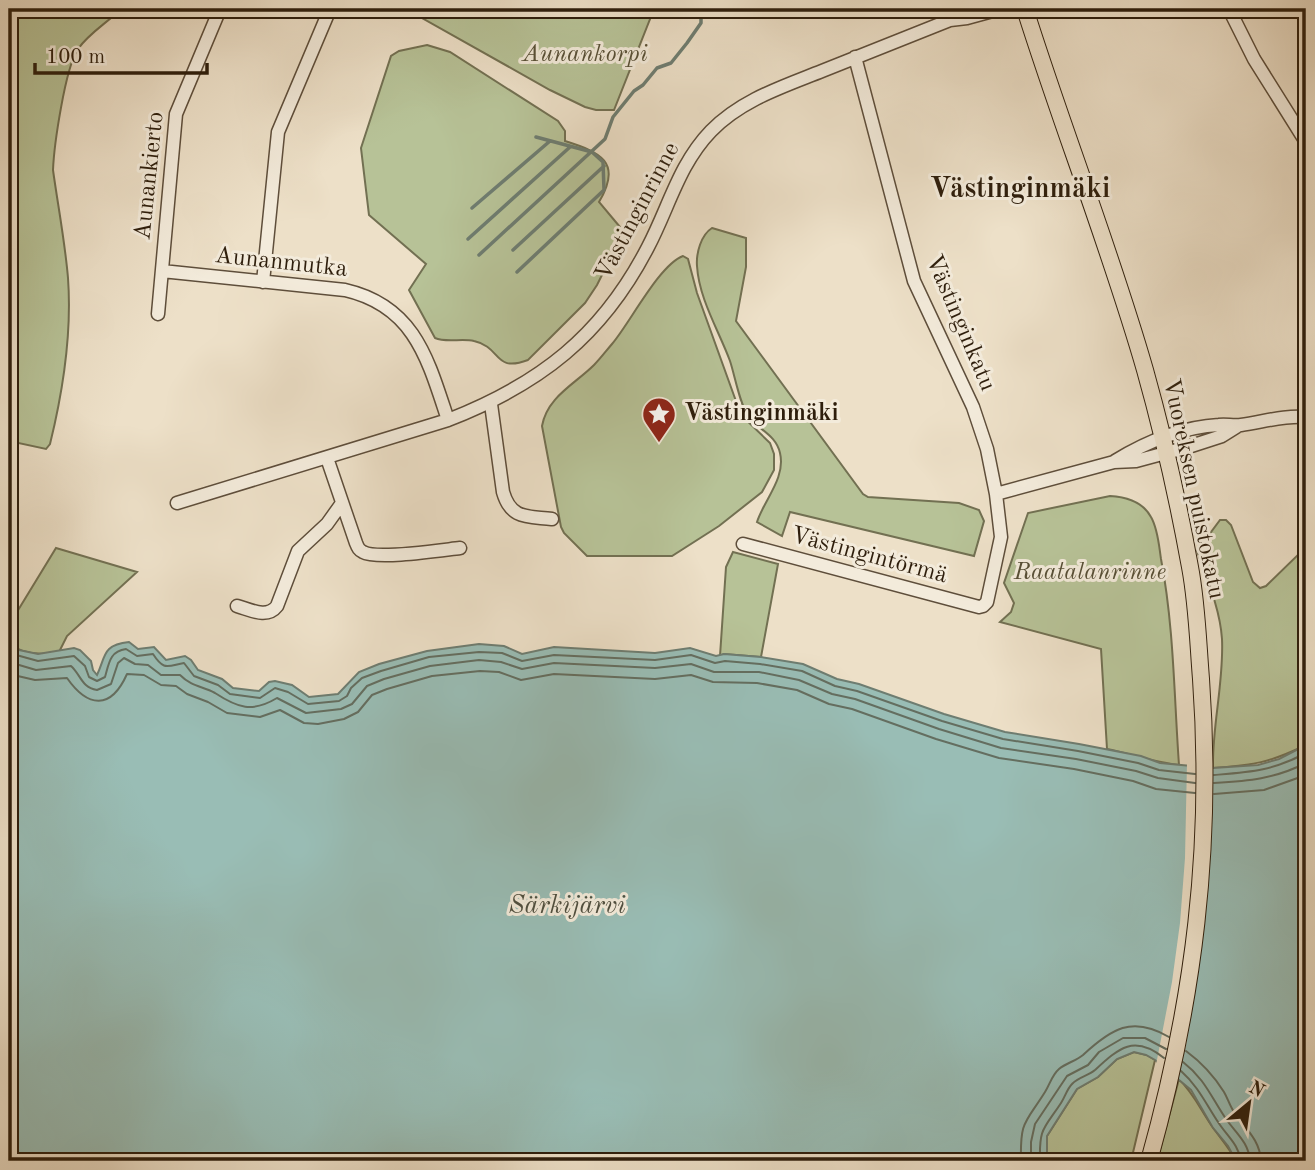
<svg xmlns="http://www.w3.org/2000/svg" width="1315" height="1170" font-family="'Old Standard TT',serif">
	<rect width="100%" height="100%" fill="#ede0c8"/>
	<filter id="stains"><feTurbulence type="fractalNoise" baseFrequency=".00286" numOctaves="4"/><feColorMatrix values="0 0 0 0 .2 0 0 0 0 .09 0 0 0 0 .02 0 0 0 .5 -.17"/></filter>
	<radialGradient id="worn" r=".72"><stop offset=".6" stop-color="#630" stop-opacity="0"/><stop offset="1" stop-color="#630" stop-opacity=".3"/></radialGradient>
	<path fill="#b7c297" stroke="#727052" stroke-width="2" d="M9,9H121C107,23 89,33 78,49C65,68 54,146 53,170C58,206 65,242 68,278C72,333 63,391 50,444L46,449L9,441Z
		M406,9H654L614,110H596L585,107L550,90Z
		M427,45L450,52L558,121L565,131V141C600,152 623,162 599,202L620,227L621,237L597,285L585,303L528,360C493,373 502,347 474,341C462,338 446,343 435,338L409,290L426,264L369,215L361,148L391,56L399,51Z
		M712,228L746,238V267L736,321L863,494L868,497L959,503L979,510L984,521L974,556L790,512L782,536L757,522C764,500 786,478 780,453C776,435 759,430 749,417C740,406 735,376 730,361C719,331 699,299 697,266C696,253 701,235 712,228Z
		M683,256L688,259L697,293L741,415L770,443L774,454V470L762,492L719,526L672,556H587L564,533L561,527L542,426C547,397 575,384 594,365C600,359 606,351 612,344C630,323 659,265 683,256Z
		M1110,496C1126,497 1143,502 1151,517C1158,529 1159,546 1161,559C1174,627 1174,696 1179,765C1154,762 1131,754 1107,749L1101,649L1000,622L1011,612L1014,603L1004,583L1028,513Z
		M1220,520H1226L1231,525L1253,582L1260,588L1266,586L1306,547V745C1269,763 1254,765 1213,768C1212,725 1224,683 1222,639C1220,609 1207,579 1197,551Z
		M56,548L137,572L67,636L59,652C42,655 22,655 9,643V625Z
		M733,552L778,564L761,657L724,654L720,656L726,567Z
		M1134,1052L1147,1055L1155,1060L1131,1161H1047V1136L1077,1089L1098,1077L1117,1059Z
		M1179,1079C1195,1095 1201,1111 1214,1129C1222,1140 1230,1149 1236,1161H1157Z"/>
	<path fill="#99bdb5" stroke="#6e7d71" stroke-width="2" d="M129,642L138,649L154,647L166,660L185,656L191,660L198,670L222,679L233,688L259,691L269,682L275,681L292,685L309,697L338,694L359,672L379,664L427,651L479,644L504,646L522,654L554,647L655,653L690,648L716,656L724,654L761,657L803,664L837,679L859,684L944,714L1005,732L1079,744L1141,756L1160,763L1213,768L1258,765L1279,759L1306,745V1161H1236L1228,1146L1213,1128L1191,1090L1155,1060L1146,1055L1134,1052L1117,1059L1098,1077L1077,1089L1047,1136V1161H9V643L19,650L38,654L74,648L80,650L91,661L93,670L97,675C106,656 102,645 129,642Z"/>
	<path fill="#ede0c8" d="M1187,763L1212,764V802L1204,927L1186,1045L1177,1082L1156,1065L1172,982L1180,923L1185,858Z"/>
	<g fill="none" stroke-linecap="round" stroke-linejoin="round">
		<path stroke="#646e60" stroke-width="2" d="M9,653L38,661L74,656L85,666L89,677L97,681L105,677C109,663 110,651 126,649L137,656L153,654C164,671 167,666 184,663L194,676L218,685L230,694L260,698L275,688L288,692L308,704L339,701L347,696L351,688L362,678L381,671L429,657L479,652L502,653L522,661L554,655L655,660L691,655L715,663L725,661L760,664L802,671L835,686L857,691L942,721L1003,739L1078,751L1138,763L1159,770L1195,774
			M9,662L36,670L71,666C81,675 81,687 97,690L111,684L118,663L124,658L135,664L148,665L161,675H180C192,687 202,686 215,693C238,708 252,713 277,698L306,713L341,709L352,704L367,686L384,679L430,666L479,660L501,662L522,669L554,663L655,668L691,664L714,672H759L799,680L832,694L855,699L939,729L1001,748L1076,759L1136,771L1158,778L1195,783
			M9,674L35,680L67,678C88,708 111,710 127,674L144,675L161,685L176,686L187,694L208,702L227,713L260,717L280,710L304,723L318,724L344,719L358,712L372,695L387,689L432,676L480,671L499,672L521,680L554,674L655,679L691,675L713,682L757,683L797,690L829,704L852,709L936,739L999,758L1074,769L1133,781L1156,789L1195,793
			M1214,775C1251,772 1272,771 1306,753
			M1214,783C1249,781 1274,779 1306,763
			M1214,794L1264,790L1306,775
			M1186,1051C1201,1062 1214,1076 1224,1092C1228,1099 1230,1106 1234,1112C1245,1128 1260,1140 1261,1161
			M1183,1062C1205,1079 1211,1097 1226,1119C1236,1133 1249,1143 1250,1161
			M1181,1071C1198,1086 1206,1104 1218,1122C1227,1136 1239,1145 1241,1161
			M1021,1161C1020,1120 1025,1124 1045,1092C1050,1084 1052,1075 1059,1069C1066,1063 1076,1061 1083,1055C1111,1029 1132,1015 1169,1037
			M1031,1161V1142L1035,1124L1067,1076L1088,1065L1099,1052L1123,1038H1145L1166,1049
			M1040,1161C1039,1127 1044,1129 1061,1103C1065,1097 1067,1089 1072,1084C1078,1077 1088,1076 1095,1070C1119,1048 1134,1034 1164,1058"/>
		<path stroke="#6e7d71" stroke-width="3.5" d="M472,208L550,141
			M468,239L570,147
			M513,250L604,166
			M479,255L605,139L613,117L634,91L643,85L657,68L671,63L687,43L701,23V9
			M517,272L604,190L603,162L592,152L536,137"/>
		<g stroke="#5e4e3b" stroke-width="15">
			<path id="minor" d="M1229,9L1254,59L1306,142
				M950,20L967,18L1000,9
				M162,271L345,290C415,306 428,360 448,420
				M263,282L278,132L330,9
				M158,314L176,114L220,9
				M491,404L503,492C511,520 528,516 552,519
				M327,458L356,543C358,548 359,550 363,552C377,560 442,550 460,548
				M1115,461C1146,442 1182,427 1219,425C1226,424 1233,426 1241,425C1263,422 1284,415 1306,417
				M996,494L1114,462L1136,461L1188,447L1222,436L1238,426
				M177,503L448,420C540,384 602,336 648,247C669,207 679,164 711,131C741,100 782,87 822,71C864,54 907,37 950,20L963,9
				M743,544L979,607L983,606L987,602L1001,537L996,494L987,449L973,407L914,281L855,57
				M237,606C251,610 267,619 277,606L298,551L327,524L342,503"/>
		</g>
		<g stroke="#2e1e0c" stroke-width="18">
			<path id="major" d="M1025,9C1063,130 1110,248 1145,370C1163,434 1178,501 1190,567C1197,604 1198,642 1201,679C1213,847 1194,1000 1149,1161"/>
		</g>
		<use href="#minor" stroke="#f3ebdb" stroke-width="12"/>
		<use href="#major" stroke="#ede0c8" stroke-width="16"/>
	</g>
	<defs>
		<g id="sight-pin" transform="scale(1.75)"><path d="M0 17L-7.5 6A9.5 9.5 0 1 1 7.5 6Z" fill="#8f2418" stroke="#f3ebdb"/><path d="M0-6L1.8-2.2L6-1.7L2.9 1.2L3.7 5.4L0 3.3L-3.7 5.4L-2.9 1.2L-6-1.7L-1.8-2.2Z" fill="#fff"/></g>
	</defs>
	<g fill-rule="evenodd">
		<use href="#sight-pin" x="659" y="414"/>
	</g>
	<g text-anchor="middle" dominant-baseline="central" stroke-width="6" stroke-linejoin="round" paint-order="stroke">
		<g font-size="24" font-style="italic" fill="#574f36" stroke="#f3ebdb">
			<text x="585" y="55">Aunankorpi</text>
			<text x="1090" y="573">Raatalanrinne</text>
		</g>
		<g font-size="24" fill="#2e1e0c" stroke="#f3ebdb">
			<text transform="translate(150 176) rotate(-84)">Aunankierto</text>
			<text transform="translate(638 212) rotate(-62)">Västinginrinne</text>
			<text transform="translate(281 263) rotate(6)">Aunanmutka</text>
			<text transform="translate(960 323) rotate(67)">Västinginkatu</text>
			<text transform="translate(1193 489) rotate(78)">Vuoreksen puistokatu</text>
			<text transform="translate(869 556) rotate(15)">Västingintörmä</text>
		</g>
		<g font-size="24" font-weight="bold" fill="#2e1e0c" stroke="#f3ebdb" text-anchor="start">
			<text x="684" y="414">Västinginmäki</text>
		</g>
		<g font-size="26" font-style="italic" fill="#4e4e3f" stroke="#f3ebdb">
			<text x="567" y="906">Särkijärvi</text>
		</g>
		<g font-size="28" font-weight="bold" fill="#2e1e0c" stroke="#f3ebdb">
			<text x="1020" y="190">Västinginmäki</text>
		</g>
	</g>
	<rect width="1315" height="1170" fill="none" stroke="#ede0c8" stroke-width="35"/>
	<rect x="10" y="10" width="1294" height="1149" fill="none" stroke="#2e1e0c" stroke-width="3.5"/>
	<rect x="18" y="18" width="1280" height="1135" fill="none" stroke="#2e1e0c" stroke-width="2"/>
	<g transform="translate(1249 1103) rotate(29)" stroke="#f3ebdb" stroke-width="5" paint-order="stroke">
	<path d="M0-5L12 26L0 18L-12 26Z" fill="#2e1e0c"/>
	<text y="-10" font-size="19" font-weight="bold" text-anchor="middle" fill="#2e1e0c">N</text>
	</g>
	<path d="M35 63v10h172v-10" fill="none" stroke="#2e1e0c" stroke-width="3.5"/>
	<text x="46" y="63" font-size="21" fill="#2e1e0c" stroke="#f3ebdb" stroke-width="5" paint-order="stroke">100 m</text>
	<rect width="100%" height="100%" filter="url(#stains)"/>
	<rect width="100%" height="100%" fill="url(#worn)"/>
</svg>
